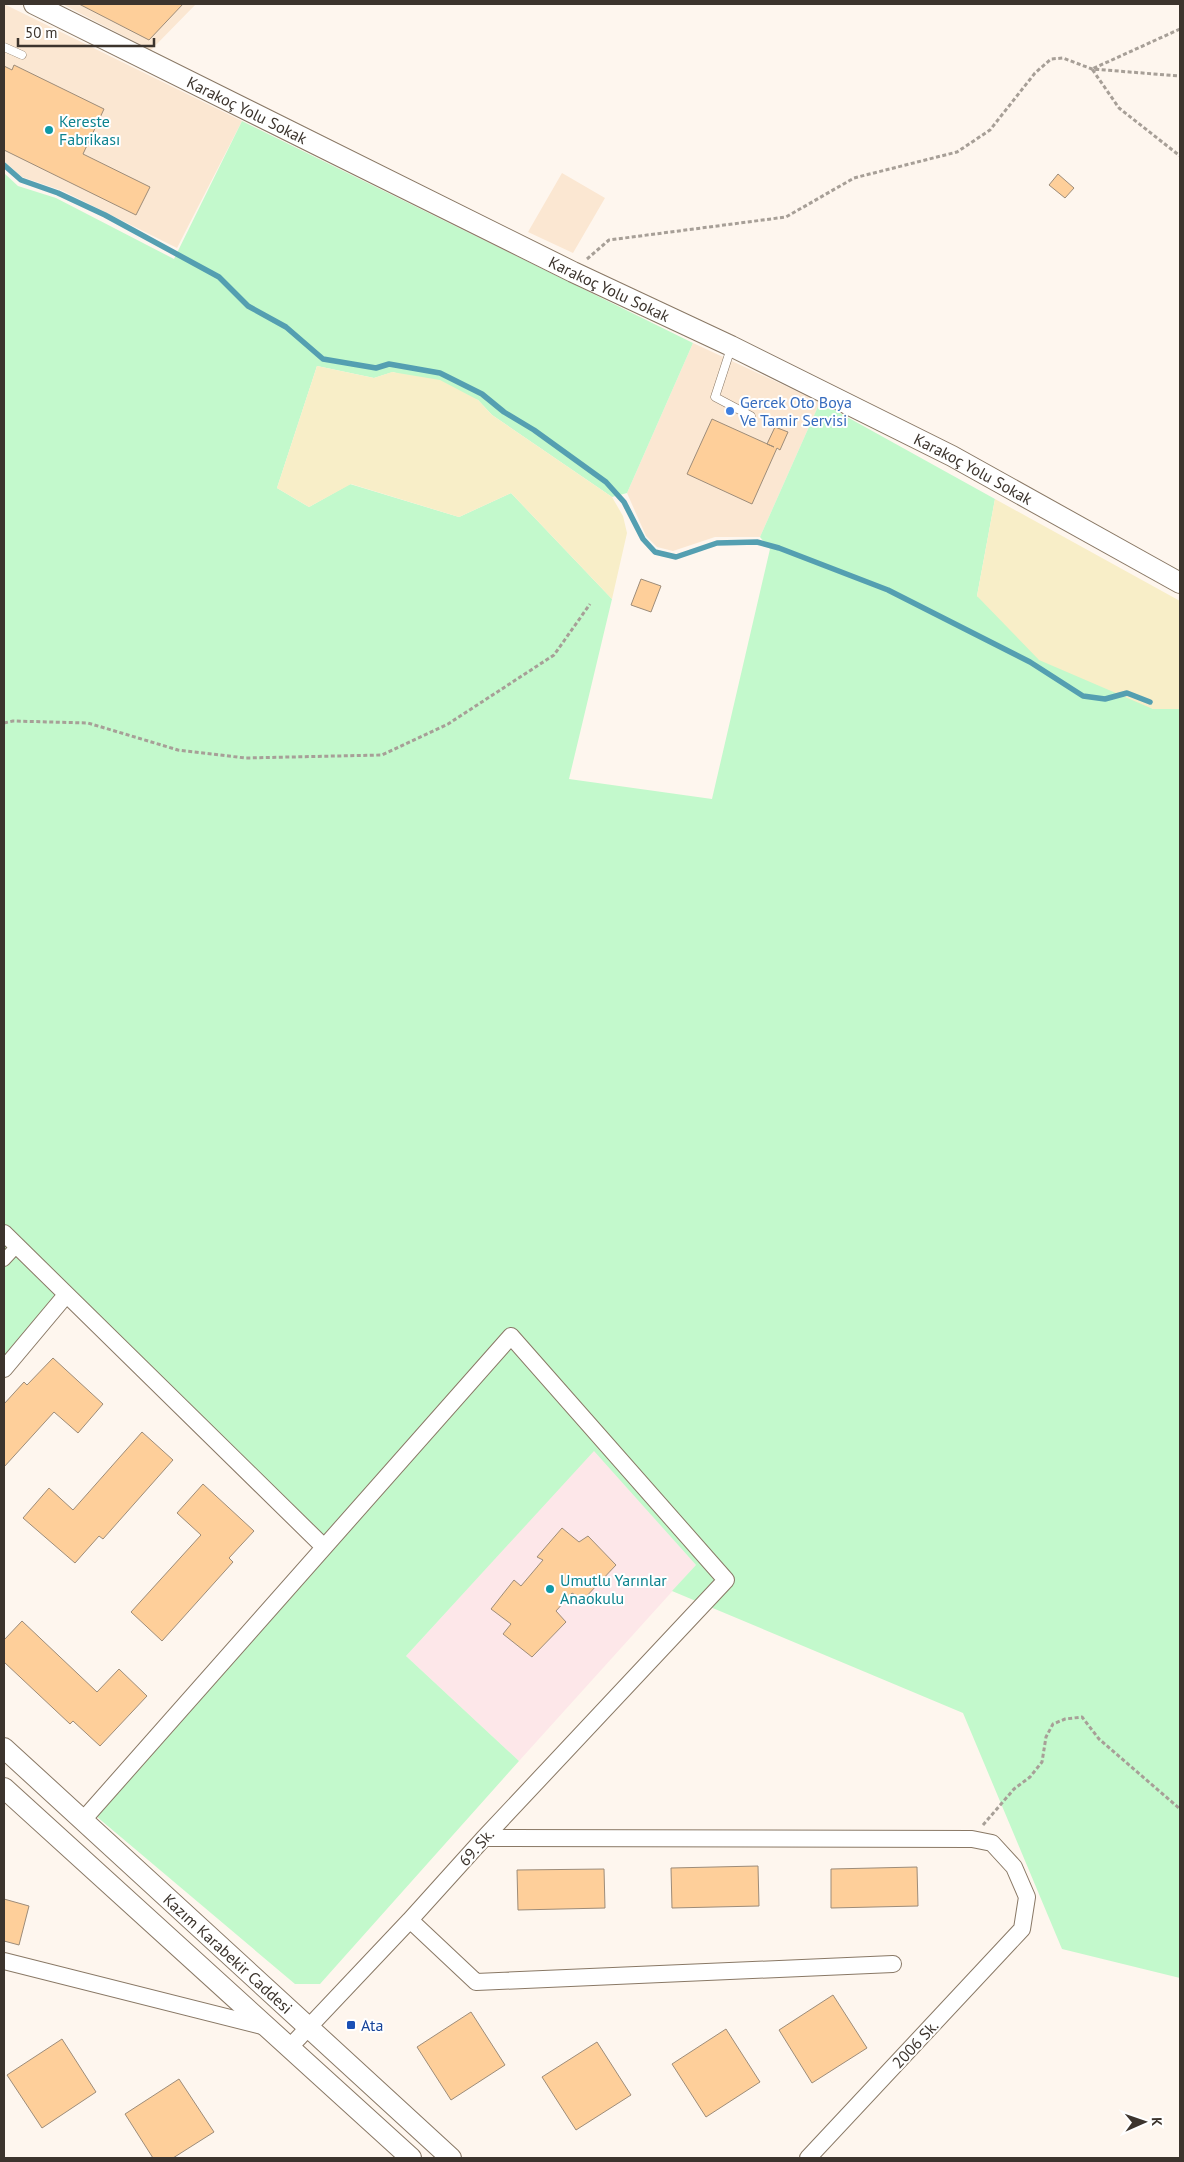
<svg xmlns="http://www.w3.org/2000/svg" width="1184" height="2162" font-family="'PT Sans',sans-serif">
	<rect width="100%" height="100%" fill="#fef6ee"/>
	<path fill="#fbe7d2" d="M4,4L242,121L177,248L63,191L22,177L4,161Z
		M62,4H196L151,50Z
		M562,173L605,198L573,253L528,232Z
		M693,343L820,402L760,537H715L673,551L657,547L646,536L627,493Z"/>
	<path fill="#fde7e9" d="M594,1450L696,1565L519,1761L406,1656Z"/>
	<path fill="#c3f9cc" d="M242,121L693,343L627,493L612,497L492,415L478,400L393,372L374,378L317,366L277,488L309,507L350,484L459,517L511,493L612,599L569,779L712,799L770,549L760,537L820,402L995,499L977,596L1153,709H1180V1978L1062,1949L963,1713L672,1591L696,1565L594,1451L406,1656L519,1761L320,1984H295L90,1811L324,1547L4,1231V173L18,186L56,198L174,259Z
		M4,1233L66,1295L4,1369Z"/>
	<path fill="#f8eec8" d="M317,366L374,378L392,372L440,380L478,400L492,415L612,497L623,516L627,533L612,599L511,493L459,517L351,484L309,507L277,488Z
		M995,499L1180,601V709H1153L1039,660L977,596Z"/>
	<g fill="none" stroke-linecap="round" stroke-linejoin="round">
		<path stroke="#549fb1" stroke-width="5.5" d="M4,165L21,180L58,193L105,215L219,277L248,306L286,327L323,359L376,368L389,364L440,373L482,394L504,412L534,430L606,482L624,502L643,539L655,552L676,557L717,543L757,542L779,548L888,590L1030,662L1083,696L1105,699L1127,693L1150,702"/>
	</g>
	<path fill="#fecf9a" stroke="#9d8c79" d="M79,4H183L149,40Z
		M14,65L104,109L83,154L150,187L136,215L4,150V66L12,70Z
		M1058,174L1074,188L1065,198L1049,185Z
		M712,419L774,447L767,444L775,427L788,432L780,450L777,448L752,504L687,474Z
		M641,579L661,586L651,612L631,605Z
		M53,1358L103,1404L78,1433L54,1412L4,1467V1404L24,1382L27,1385Z
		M142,1432L173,1460L103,1539L99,1536L75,1563L23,1518L49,1488L73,1510Z
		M203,1484L254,1531L229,1558L233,1562L162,1641L131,1612L201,1535L177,1513Z
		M562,1528L579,1542L588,1536L616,1565L583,1600L572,1593L556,1611L566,1622L532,1657L503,1634L511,1624L491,1609L514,1580L521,1586L543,1560L537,1557Z
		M22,1621L97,1692L119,1669L147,1696L100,1746L73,1721L70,1724L4,1662V1640Z
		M758,1866L759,1906L672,1908L671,1868Z
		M917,1867L918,1906L831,1908V1869Z
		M604,1869L605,1908L518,1910L517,1870Z
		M4,1899L29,1906L19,1945L4,1941Z
		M833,1995L867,2048L812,2083L779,2030Z
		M471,2012L505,2065L451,2100L417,2047Z
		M726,2029L760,2082L706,2117L672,2064Z
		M62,2039L96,2092L42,2128L7,2075Z
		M597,2042L631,2095L576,2130L542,2077Z
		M179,2079L214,2132L173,2158H153L125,2114Z"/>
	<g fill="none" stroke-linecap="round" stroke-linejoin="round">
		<g stroke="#897865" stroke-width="9">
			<path id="service" d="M4,47L22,55
				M731,348L715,397L751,416"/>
		</g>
		<g stroke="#897865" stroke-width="14">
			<path id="pedestrian" d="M4,1260L17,1246"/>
		</g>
		<g stroke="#897865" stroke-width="18">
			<path id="minor" d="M4,1233L324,1547
				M4,1369L66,1295
				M83,1820L511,1336L726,1580L484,1838L410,1920L289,2048
				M484,1838L972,1839L992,1843L1014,1867L1027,1897L1022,1929L808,2158
				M410,1920L476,1982L893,1964
				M4,1961L266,2027"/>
		</g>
		<g stroke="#897865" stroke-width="22">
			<g id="tertiary">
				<path id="s1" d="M34,4L573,272L731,346L952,456L1180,583"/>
				<path id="s2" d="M4,1748L451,2158"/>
				<path d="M4,1788L411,2158"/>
			</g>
		</g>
		<path stroke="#a79f97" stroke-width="3" stroke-dasharray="4 2.5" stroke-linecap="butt" d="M1180,29L1092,69L1119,108L1180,156
			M587,259L609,240L786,217L854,178L957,152L990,130L1035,73L1051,59L1063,58L1092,69L1180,76
			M4,723L13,721L88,723L178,750L245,758L382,755L448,724L554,655L590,604
			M983,1825L1014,1789L1030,1777L1042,1762L1046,1737L1053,1724L1065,1719L1082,1717L1099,1739L1180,1809"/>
		<use href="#service" stroke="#fff" stroke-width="8"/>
		<use href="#pedestrian" stroke="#fff" stroke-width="12"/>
		<use href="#minor" stroke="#fff" stroke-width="16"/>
		<use href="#tertiary" stroke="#fff" stroke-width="20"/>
	</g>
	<g fill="#0f9aa8" stroke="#fff" stroke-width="2">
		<circle cx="49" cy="130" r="5"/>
		<circle cx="550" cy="1589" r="5"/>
	</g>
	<circle fill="#3f7fe0" stroke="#fff" stroke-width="2" cx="730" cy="411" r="5"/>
	<rect fill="#1a4fb4" stroke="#fff" stroke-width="2" x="346" y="2020" width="10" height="10" rx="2.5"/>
	<g text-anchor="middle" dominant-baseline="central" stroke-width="4" stroke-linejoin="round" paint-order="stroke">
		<g font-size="16" fill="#3c342d" stroke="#fff">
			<text stroke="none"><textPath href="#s1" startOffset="238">Karakoç Yolu Sokak</textPath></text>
			<text stroke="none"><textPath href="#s1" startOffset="642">Karakoç Yolu Sokak</textPath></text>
			<text stroke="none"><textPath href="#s1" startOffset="1048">Karakoç Yolu Sokak</textPath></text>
			<text transform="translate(476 1847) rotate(-48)">69. Sk.</text>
			<text stroke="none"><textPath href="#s2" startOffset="304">Kazım Karabekir Caddesi</textPath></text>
			<text transform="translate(915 2044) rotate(-47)">2006 Sk.</text>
		</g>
		<g font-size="16" fill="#0d838f" stroke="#fff" text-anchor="start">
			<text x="59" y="121">Kereste<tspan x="59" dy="18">Fabrikası</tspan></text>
			<text x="560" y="1580">Umutlu Yarınlar<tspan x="560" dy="18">Anaokulu</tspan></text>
		</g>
		<g font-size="16" fill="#366cbe" stroke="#fff" text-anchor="start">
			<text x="740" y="402">Gercek Oto Boya<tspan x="740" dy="18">Ve Tamir Servisi</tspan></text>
		</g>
		<g font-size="16" fill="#164399" stroke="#fff" text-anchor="start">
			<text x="361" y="2025">Ata</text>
		</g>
	</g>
	<rect width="1184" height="2162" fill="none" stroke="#3c342d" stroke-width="10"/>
	<g transform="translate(1144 2122) rotate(88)" stroke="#ffffff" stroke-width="4" paint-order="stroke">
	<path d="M0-4L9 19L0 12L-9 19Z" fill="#3c342d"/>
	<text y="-8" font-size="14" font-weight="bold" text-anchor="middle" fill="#3c342d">K</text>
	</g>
	<path d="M18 38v8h136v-8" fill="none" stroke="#3c342d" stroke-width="2.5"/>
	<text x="25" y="38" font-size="15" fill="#3c342d" stroke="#ffffff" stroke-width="4" paint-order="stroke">50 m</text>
</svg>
